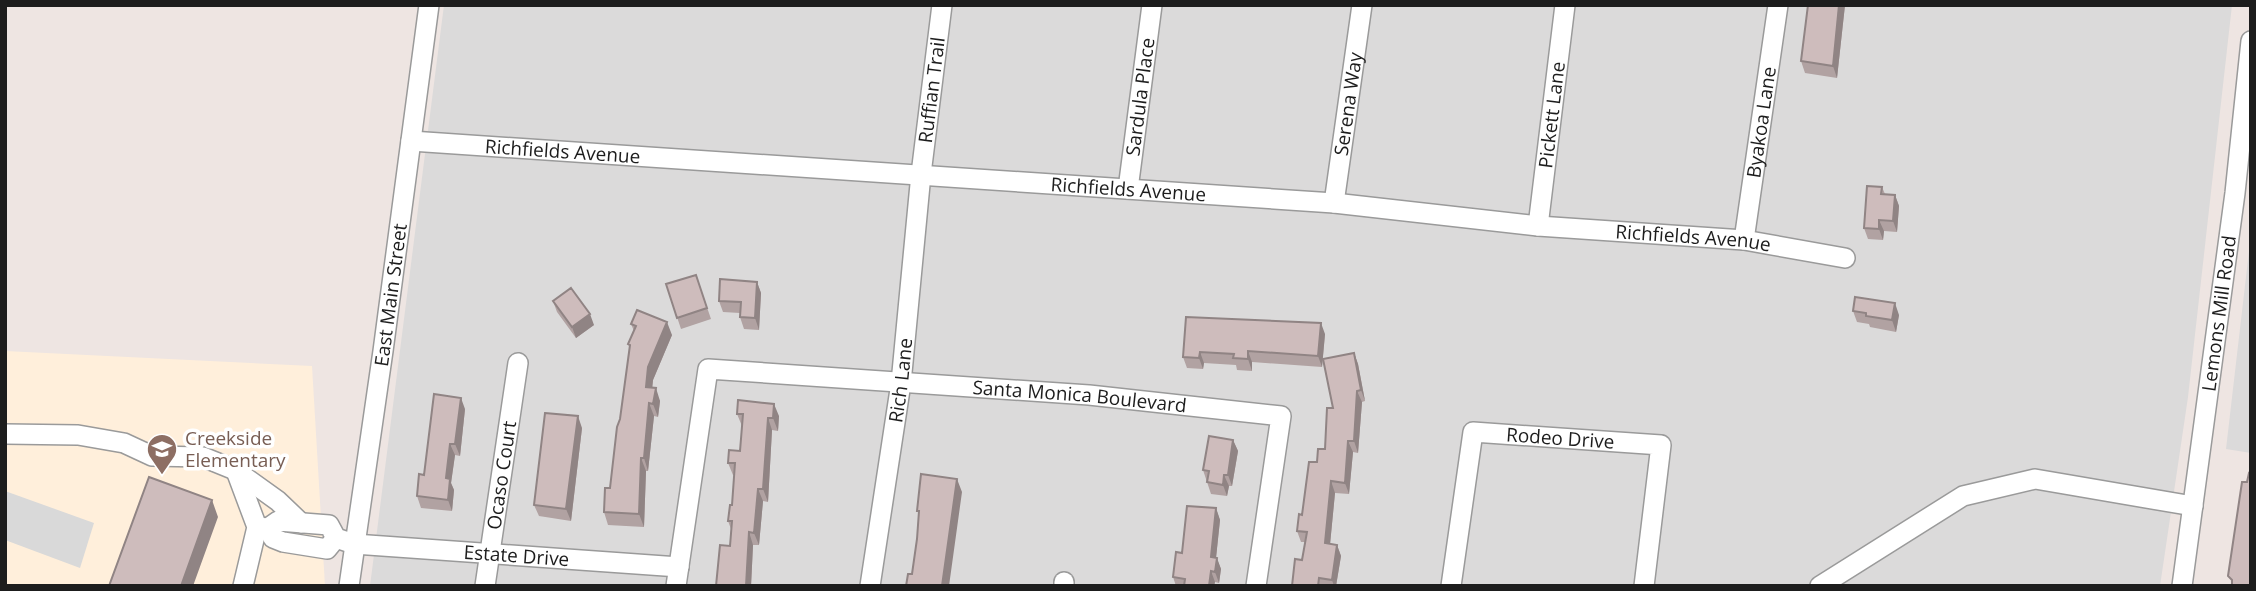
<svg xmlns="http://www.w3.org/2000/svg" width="2256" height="591" font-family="'Open Sans',sans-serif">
	<rect width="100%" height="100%" fill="#eee5e2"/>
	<path fill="#dbdada" d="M444,5H2232L2188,397L2160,586H370Z
		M2251,234V453L2226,449Z"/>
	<path fill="#ffefdb" d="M5,351L312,366L325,586H5Z"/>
	<path fill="#d9d9d9" d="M5,491L94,523L80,568L5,540Z"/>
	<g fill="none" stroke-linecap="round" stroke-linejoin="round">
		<g stroke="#9a9a9a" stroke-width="22">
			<g id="minor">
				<path id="s1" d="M411,141L1334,203L1538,226L1744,240L1845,258"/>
				<path id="s2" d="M1128,189L1152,5"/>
				<path id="s3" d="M1334,203L1362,5"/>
				<path id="s4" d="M1538,226L1565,5"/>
				<path id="s5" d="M1744,240L1778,5"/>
				<path d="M5,434L78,435L124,443L152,456L203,457L235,470L278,501L301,523"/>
				<path d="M236,471L257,527L243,586"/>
				<path id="s6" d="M257,527L268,528L278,521L329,525L336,538L354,544L679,567"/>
				<path d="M268,528L273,538L283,542L327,549L336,538"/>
				<path id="s7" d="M349,586L383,351L429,5"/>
				<path id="s8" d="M485,586L518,363"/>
				<path id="s9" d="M676,586L708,369L1089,395L1281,416L1256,586"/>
				<path id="s10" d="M870,586L901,383L921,174L942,5"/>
				<path d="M1064,586V582"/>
				<path id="s11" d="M1451,586L1473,432L1661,445L1644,586"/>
				<path d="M1820,586L1963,496L2035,479L2193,506"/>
				<path id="s12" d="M2182,586L2235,193L2251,41"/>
			</g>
		</g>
		<use href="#minor" stroke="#fff" stroke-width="19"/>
	</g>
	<path fill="#b1a2a2" d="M1845,5L1837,78L1805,73L1801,61Z
		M1882,187L1885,194L1895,195L1899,206L1897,232L1884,231L1883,240L1868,239L1864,228Z
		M696,275L711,319L681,329L666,284Z
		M757,282L761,293L759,330L744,329L740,317V313L723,312L719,301Z
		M553,301L594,325L576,338L557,312Z
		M1853,311L1899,315L1896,332L1870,327L1869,324L1857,322Z
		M1186,317L1325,334L1322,367L1252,362V371L1237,370L1236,365L1204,363L1203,369L1187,368L1183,357Z
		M631,324L672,335L653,380L652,388L660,401L658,417L654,416L648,471H646L644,527L608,525L604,512L610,488L620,419L630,348L628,344L634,331Z
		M1354,353L1358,364L1365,401L1362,402L1358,453L1353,452L1349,494L1335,493L1330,544L1337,545L1341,556L1336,586H1292L1302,560L1305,542H1301L1297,531L1317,462L1325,449L1333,408Z
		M465,409L460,456L455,455L451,483L454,490L452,511L421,508L417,496L424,475Z
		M737,414L779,416L778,431L772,430L768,502L763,501L759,545H753L751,586H716L730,546L731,529L728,521L732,505L734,475H733L728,463L740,451L742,426Z
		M582,428L571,521L539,516L534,505Z
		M1233,440L1238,451L1232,486H1229L1227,496L1211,494L1203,470Z
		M1216,508L1220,520L1216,557L1221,569L1219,583L1215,582L1214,586H1176L1173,577L1182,553Z"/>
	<path fill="#908484" d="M1839,5H1845L1837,78L1833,66Z
		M1895,195L1899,206L1897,232L1893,221Z
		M1879,220L1884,231L1883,240L1879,229Z
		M757,282L761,293L759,330L755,318Z
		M1895,303L1899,315L1896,332L1892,320Z
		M590,314L594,325L576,338L572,327Z
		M667,322L672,335L653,380L651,400L646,387L648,367Z
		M1321,323L1325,334L1322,367L1318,356Z
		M1248,351L1252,362V371L1248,359Z
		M1200,352L1204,363L1203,369L1199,358Z
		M1354,353L1358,364L1365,401L1361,390Z
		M656,388L660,401L658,417L653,404Z
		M1357,391L1362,402L1358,453L1354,441Z
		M461,398L465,409L460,456L455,444Z
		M649,403L654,416L648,471L644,458Z
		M774,404L779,416L778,431L773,418Z
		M578,416L582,428L571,521L566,509Z
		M768,418L772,430L768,502L763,489Z
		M1233,440L1238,451L1232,486L1228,475Z
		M1348,441L1353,452L1349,494L1345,483Z
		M450,444L455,455L451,483L454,490L452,511L448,500L446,478Z
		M641,458L646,471L644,527L639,514Z
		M1224,475L1229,486L1227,496L1223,485Z
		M957,479L962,492L949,586H942Z
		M1331,481L1335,493L1329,555L1325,543Z
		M758,489L763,501L759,545L754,533Z
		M212,500L218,517L193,586H181Z
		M1216,508L1220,520L1215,568L1211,557Z
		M749,532L753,545L751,586H746Z
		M1337,545L1341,556L1336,586H1334L1332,580Z
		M1217,558L1221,569L1219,583L1215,572Z
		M1211,571L1215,582L1214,586H1209Z"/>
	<path fill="#cebcbc" stroke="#908484" stroke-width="2" d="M1808,5H1839L1833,66L1801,61Z
		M1867,186L1882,187L1881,194L1895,195L1893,221L1879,220V229L1864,228Z
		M696,275L707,308L677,318L666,284Z
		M720,279L757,282L755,318L740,317L741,302L719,301Z
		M571,288L590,314L572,327L553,301Z
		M1855,297L1895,303L1892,320L1866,316V313L1853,311Z
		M637,310L667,322L648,367L646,387L656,388L653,404L649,403L644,458H641L639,514L604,512L605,488H610L617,427L620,419L630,345L628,344L636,326L631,324Z
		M1186,317L1321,323L1318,356L1248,351V359L1233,358L1234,354L1200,352L1199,358L1183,357Z
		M1354,353L1361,390L1357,391L1354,441H1348L1345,483L1331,481L1325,543L1337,545L1332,580L1319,578L1318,586H1292L1295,559L1302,560L1307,532L1297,531L1299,514L1302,515L1309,462H1317L1318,449H1325L1327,408H1333L1323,359Z
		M434,394L461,398L455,444H450L446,478L450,479L448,500L417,496L419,474L424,475Z
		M738,400L774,404L773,418H768L763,489H758L754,533L749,532L746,586H716L720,545L730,546L732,521H728L730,505H732L735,463H728L729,450L740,451L743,414H737Z
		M545,413L578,416L566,509L534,505Z
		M1209,436L1233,440L1228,475H1224L1223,485L1207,482L1209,471L1203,470Z
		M2249,473L2251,474V586H2232V580L2228,576L2242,482H2247Z
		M921,474L957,479L942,586H906L908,574H912L917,539L919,511H917Z
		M149,477L212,500L181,586H109Z
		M1187,506L1216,508L1211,557L1217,558L1215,572L1211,571L1209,586H1184L1185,579L1173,577L1176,552L1182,553Z"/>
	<defs>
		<g id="school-pin" transform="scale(1.575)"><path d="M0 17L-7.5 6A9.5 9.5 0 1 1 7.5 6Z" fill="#8d6e63" stroke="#fff"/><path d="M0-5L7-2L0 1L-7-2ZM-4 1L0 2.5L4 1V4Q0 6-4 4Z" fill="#fff"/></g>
	</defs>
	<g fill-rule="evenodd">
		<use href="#school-pin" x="162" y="449"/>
	</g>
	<g text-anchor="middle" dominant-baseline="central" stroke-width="7" stroke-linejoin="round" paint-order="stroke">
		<g font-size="19" fill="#1d1d1d" stroke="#fff">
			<text stroke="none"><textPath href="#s10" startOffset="500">Ruffian Trail</textPath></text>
			<text stroke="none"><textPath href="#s2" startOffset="93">Sardula Place</textPath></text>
			<text stroke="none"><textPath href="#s3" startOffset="100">Serena Way</textPath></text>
			<text stroke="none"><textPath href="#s4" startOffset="112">Pickett Lane</textPath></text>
			<text stroke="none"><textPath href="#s5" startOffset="119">Byakoa Lane</textPath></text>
			<text stroke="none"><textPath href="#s1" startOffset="152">Richfields Avenue</textPath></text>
			<text stroke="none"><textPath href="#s1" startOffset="719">Richfields Avenue</textPath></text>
			<text stroke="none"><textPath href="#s1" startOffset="1286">Richfields Avenue</textPath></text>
			<text stroke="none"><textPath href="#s7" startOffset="294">East Main Street</textPath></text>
			<text stroke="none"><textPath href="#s12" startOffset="275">Lemons Mill Road</textPath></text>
			<text stroke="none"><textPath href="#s10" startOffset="208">Rich Lane</textPath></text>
			<text stroke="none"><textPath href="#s9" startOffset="592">Santa Monica Boulevard</textPath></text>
			<text stroke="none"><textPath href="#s11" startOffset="243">Rodeo Drive</textPath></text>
			<text stroke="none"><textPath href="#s8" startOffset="112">Ocaso Court</textPath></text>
			<text stroke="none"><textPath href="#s6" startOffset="271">Estate Drive</textPath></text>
		</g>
		<g font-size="19" fill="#785e54" stroke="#fff" text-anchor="start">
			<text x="185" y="438">Creekside<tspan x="185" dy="22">Elementary</tspan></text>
		</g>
	</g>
	<rect width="2256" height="591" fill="none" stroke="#1d1d1d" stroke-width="14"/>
</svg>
